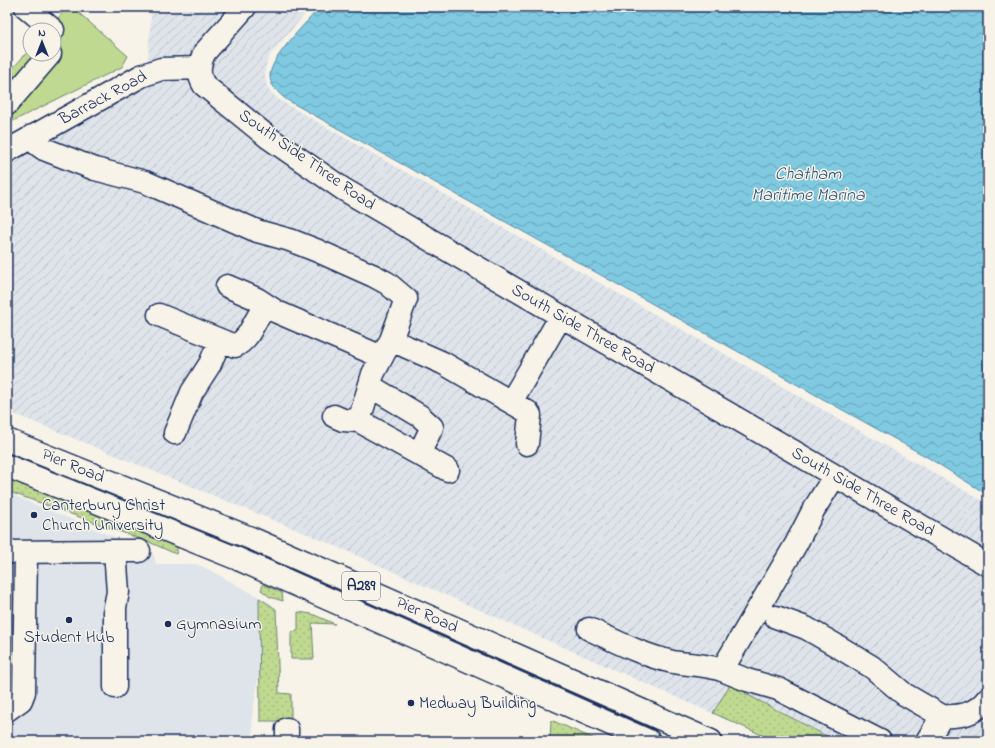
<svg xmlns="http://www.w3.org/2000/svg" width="995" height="748" font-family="'Indie Flower',sans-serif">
	<defs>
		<pattern id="industrial-furrows" width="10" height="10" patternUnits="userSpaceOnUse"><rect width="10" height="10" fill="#dfe4ea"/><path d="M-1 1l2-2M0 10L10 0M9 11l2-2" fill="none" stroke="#bfc4cb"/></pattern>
		<pattern id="grass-dots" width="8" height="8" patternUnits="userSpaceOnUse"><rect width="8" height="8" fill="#bfd990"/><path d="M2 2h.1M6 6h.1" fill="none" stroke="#a4bb7f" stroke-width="1.8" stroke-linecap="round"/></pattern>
		<pattern id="water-waves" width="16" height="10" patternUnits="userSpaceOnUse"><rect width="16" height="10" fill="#80cae1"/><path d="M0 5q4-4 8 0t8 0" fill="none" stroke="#68a4ba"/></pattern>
	</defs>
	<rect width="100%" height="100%" fill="#f7f3e8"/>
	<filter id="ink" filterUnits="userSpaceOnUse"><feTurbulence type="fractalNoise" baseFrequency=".025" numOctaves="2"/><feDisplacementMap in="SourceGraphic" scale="8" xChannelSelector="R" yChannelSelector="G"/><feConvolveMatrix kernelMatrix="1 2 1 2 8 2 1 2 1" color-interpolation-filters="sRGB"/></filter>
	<g filter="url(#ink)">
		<path fill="#dfe4ea" d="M7,493L153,553L156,564H195L204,567L272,604L252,716L253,741H7Z"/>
		<path fill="url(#industrial-furrows)" d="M152,7H311L270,55L267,62L265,71L266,83L270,91L279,100L988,504V741H775L324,541L7,411V140L147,67Z"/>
		<path fill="url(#grass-dots)" stroke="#6d8477" d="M7,477L156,538L177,547V551L176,554L149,542L7,491Z
			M263,584L282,593L283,601L270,597L261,590Z
			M259,598L276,609L279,693L291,694V721H260Z
			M298,612L312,614L335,624L312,623L314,659H291V632L298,631Z
			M731,683L744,688L746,694L836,741H775L713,713Z
			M551,720L599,741H550Z"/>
		<path fill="#bfd990" stroke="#6d8477" d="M68,7H72L128,56L122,67L7,124V75L30,49V54H54V30H47Z"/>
		<path fill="url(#water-waves)" stroke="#588cad" d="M320,7H988V495L927,457L287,100C279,94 269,85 270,75C271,57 307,22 320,7Z"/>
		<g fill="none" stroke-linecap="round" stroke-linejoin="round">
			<g stroke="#1b2f5e" stroke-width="25">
				<path id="minor" d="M26,7L53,30
					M245,7L205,52C199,63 197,74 204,85L269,138L343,189L988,565
					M7,104L50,54
					M32,136L37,144L44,149L95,169L145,182L257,231L290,240L318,251L374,276L387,283L406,299L391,340
					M7,151L141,76L161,69L199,68
					M227,286L257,299L277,312L382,357
					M159,315L220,340L210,364L192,392L175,433
					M220,340L235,346C252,338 253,319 266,306
					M370,386L420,416L432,427L419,454
					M511,402L561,316
					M334,416L343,420L359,421
					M448,470L359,421L373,374L391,340L443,363L528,412L530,415L527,444
					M834,477L814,509L796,544L722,670L747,680L778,689L880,741
					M115,551H139
					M7,552L115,551L118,592L115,607V687
					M776,617L806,628L839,647L872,667L904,694L942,716
					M589,629C615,641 644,656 673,662C690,665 706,664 722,670
					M7,710L21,700L24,692L26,552
					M287,729V741
					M927,741L942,716C961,717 976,714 988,698"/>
			</g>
			<g stroke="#1b2f5e" stroke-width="25">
				<path id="major" d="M7,440L253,539L711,741
					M7,466L238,559L649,741"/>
			</g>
			<use href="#minor" stroke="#f7f3e8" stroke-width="22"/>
			<use href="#major" stroke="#f7f3e8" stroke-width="22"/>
		</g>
	</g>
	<g fill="#1b2f5e" stroke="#f7f3e8" stroke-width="1.5">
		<circle cx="34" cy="515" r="4"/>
		<circle cx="69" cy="620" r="4"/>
		<circle cx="168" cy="624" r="4"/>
		<circle cx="411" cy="703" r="4"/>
	</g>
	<g text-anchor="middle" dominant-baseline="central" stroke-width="3" stroke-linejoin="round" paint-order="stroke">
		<rect fill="#f7f3e8" stroke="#5d6a87" stroke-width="1" x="342" y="572" width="38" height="28" rx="3"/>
		<g font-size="16" font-weight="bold" fill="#1b2f5e">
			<text x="361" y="586">A289</text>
		</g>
		<g font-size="17" fill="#1b2f5e" stroke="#f7f3e8">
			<text transform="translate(103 98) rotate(-28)">Barrack Road</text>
			<text transform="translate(307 160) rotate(35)">South Side Three Road</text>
			<text transform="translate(583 329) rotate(30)">South Side Three Road</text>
			<text transform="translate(73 466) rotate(22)">Pier Road</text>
			<text transform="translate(863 492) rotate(30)">South Side Three Road</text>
			<text transform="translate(427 615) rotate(24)">Pier Road</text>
		</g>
		<g font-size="17" fill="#1b2f5e" stroke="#f7f3e8" text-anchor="start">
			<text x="42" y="505">Canterbury Christ<tspan x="42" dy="20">Church University</tspan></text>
			<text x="176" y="624">Gymnasium</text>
			<text x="69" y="637" text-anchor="middle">Student Hub</text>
			<text x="419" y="703">Medway Building</text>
		</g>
		<g font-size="18" font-style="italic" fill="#34567f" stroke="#f7f3e8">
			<text x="808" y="175">Chatham<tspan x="808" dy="21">Maritime Marina</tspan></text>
		</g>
	</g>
	<rect width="995" height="748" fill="none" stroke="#f7f3e8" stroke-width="24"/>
	<rect x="12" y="12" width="971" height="724" fill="none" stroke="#1b2f5e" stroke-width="1.5" filter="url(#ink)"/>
	<g transform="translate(42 42)"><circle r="19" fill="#f7f3e8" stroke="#9fa5b1"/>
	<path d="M0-3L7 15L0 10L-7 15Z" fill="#1b2f5e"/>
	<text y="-6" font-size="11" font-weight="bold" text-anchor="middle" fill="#1b2f5e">N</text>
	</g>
</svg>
